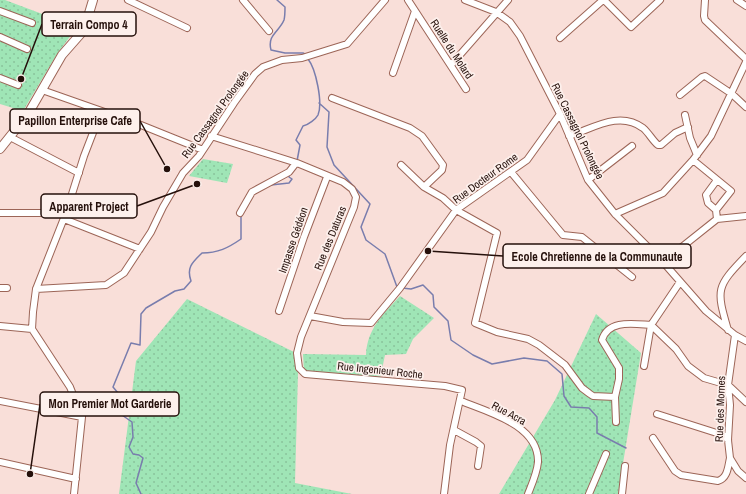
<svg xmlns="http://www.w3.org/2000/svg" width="746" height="494" font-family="'Archivo Narrow',sans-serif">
	<defs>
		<pattern id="grass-dots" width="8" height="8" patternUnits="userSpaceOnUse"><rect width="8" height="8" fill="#9fe5b6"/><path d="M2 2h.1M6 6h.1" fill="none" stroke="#89c39b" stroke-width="1.8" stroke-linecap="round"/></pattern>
	</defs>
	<rect width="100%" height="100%" fill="#f9dfd9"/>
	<path fill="url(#grass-dots)" d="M0,0H5L77,27L57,54L23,111L0,104Z
		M203,159L233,164L227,183L189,176Z
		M400,296L434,318L413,339L406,354L385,355L380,379L304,372L303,354L366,355C367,329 383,314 400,296Z
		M187,299L294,352L298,373L295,483L352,494H119L136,361Z
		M596,314L641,353L618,494H499L555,400Z"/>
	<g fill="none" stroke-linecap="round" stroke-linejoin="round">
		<path stroke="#797dad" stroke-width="1.5" d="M277,0L285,7C285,11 285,16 284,20C279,32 267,35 271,50L285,53H303L305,54
			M319,103L329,112L327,147L334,165L370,204L361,227L366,240L385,254L397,287
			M297,161L300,145L296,140L303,126C308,125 316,119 318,115C323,103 316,69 308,59
			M271,185L289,183L292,179L289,177V174
			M402,288L411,289L423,285L433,295L434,307L448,321L451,340L473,355L492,364L524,358L547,361L562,374L564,396L571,407L589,408L597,417V433L626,448
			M141,494L136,483L143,458L139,455L133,454L129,447L133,437L132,422L119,413L118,393L113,387L131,343L140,345L141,314L146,308L175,291L184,289L191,281C186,267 193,262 202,253C218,253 228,248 241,239V215"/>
		<g stroke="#9c6557" stroke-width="8">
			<path id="minor" d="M128,0L187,28
				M243,0L269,31
				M408,0L466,89
				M465,0L496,12L510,22L520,36L560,114L588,180L615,214L663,262L706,311L735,335L746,341
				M604,0L631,27L660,0
				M705,0L704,16L705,20L746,59
				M737,0L746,6
				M0,11L32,23
				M0,37L27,49
				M560,38L603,0
				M451,65L508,0
				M393,73L415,11
				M0,78L18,85
				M42,90L136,123L203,150
				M680,95L702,77L705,76L732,94L746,107
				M332,98L410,128L422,136L443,165L442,170L424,187
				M685,115L690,138L697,155
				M211,136L297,163L343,182L352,189L356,197L354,207L301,337L297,353L299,368L305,374L445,386L462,390L450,445L444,494
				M569,136C592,129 619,110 643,128C649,133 652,140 658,145H661L675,133L688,127
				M10,137L79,173
				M693,160L731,191L716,210L717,219
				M401,165L424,187L443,198L456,210L497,233L475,323L497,332L528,339L539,345L565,365L582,388L590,394L593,396L615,397
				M511,172L563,235L582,237L632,277
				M588,180L632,146
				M716,210L708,203L706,195L717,180
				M0,213H66L64,219L140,249
				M240,213L252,192L289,172L296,163
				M615,214L663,193L693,160L711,136L746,62
				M663,262L717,219L746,216
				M0,288H7
				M36,289L106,285L124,273L151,232L163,207L183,173L199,156L234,103L255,74L263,67L282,60L302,58L347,44L385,0
				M279,311L304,237L327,177
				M310,316L343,322L371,323L400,288L456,210L527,160L560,114
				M0,326L32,329
				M728,330C716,289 716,287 746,256
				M735,335L728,385L730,405L728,440L730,458L738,471L746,478
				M644,366L651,325L680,282
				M0,401L82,417
				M461,401C488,412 539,425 538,462C537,473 532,484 528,494
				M657,414L723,435L728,440
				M616,422L615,397L619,379V368L602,340C608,319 634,324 651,325L676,349L688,366L704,378L728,385L746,402
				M454,430L476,442L481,446L478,466
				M653,438L675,471L681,475L718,481C728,478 728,466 730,458
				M0,462L76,479
				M74,494L82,417L70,387L32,329L33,312L36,289L66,213L84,156L101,112
				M589,494L606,454
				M622,494L625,466"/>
		</g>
		<g stroke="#9c6557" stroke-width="10">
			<path id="tertiary" d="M0,149L28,114L62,55L84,30L93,0"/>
		</g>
		<use href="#minor" stroke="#fff" stroke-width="6"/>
		<use href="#tertiary" stroke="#fff" stroke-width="8"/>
	</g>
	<g text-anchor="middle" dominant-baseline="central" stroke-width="3.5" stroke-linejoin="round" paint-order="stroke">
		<g font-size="11" fill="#25100b" stroke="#fdf0ec">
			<text transform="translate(452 49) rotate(57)">Ruelle du Molard</text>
			<text transform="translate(215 114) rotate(-54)">Rue Cassagnol Prolongée</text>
			<text transform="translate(578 131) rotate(64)">Rue Cassagnol Prolongée</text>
			<text transform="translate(485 178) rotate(-36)">Rue Docteur Rome</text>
			<text transform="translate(330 238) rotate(-68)">Rue des Daturas</text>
			<text transform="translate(293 240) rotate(-71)">Impasse Gédéon</text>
			<text transform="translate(380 370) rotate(6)">Rue Ingenieur Roche</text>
			<text transform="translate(720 409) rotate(-88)">Rue des Mornes</text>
			<text transform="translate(509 413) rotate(28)">Rue Acra</text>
		</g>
	</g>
	<path fill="none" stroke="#25100b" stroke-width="1.5" d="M21 79L42 24M167 169L140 121M197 184L137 206M428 251L503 256M30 474L40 404"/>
	<g fill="#25100b" stroke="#fdf0ec" stroke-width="1.5">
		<circle cx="21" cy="79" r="4"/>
		<circle cx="167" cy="169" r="4"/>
		<circle cx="197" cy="184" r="4"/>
		<circle cx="428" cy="251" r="4"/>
		<circle cx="30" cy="474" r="4"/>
	</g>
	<g fill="#fdf0ec" stroke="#25100b" stroke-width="1.5">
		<rect x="42" y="12" width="94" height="24" rx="4"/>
		<rect x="10" y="109" width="130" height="24" rx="4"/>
		<rect x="41" y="194" width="96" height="24" rx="4"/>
		<rect x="503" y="244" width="188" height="24" rx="4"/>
		<rect x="40" y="392" width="139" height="24" rx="4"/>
	</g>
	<g font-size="12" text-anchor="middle" font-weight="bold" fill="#25100b">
		<text x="89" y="29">Terrain Compo 4</text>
		<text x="75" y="125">Papillon Enterprise Cafe</text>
		<text x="89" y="211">Apparent Project</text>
		<text x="597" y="261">Ecole Chretienne de la Communaute</text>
		<text x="110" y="408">Mon Premier Mot Garderie</text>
	</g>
</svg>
